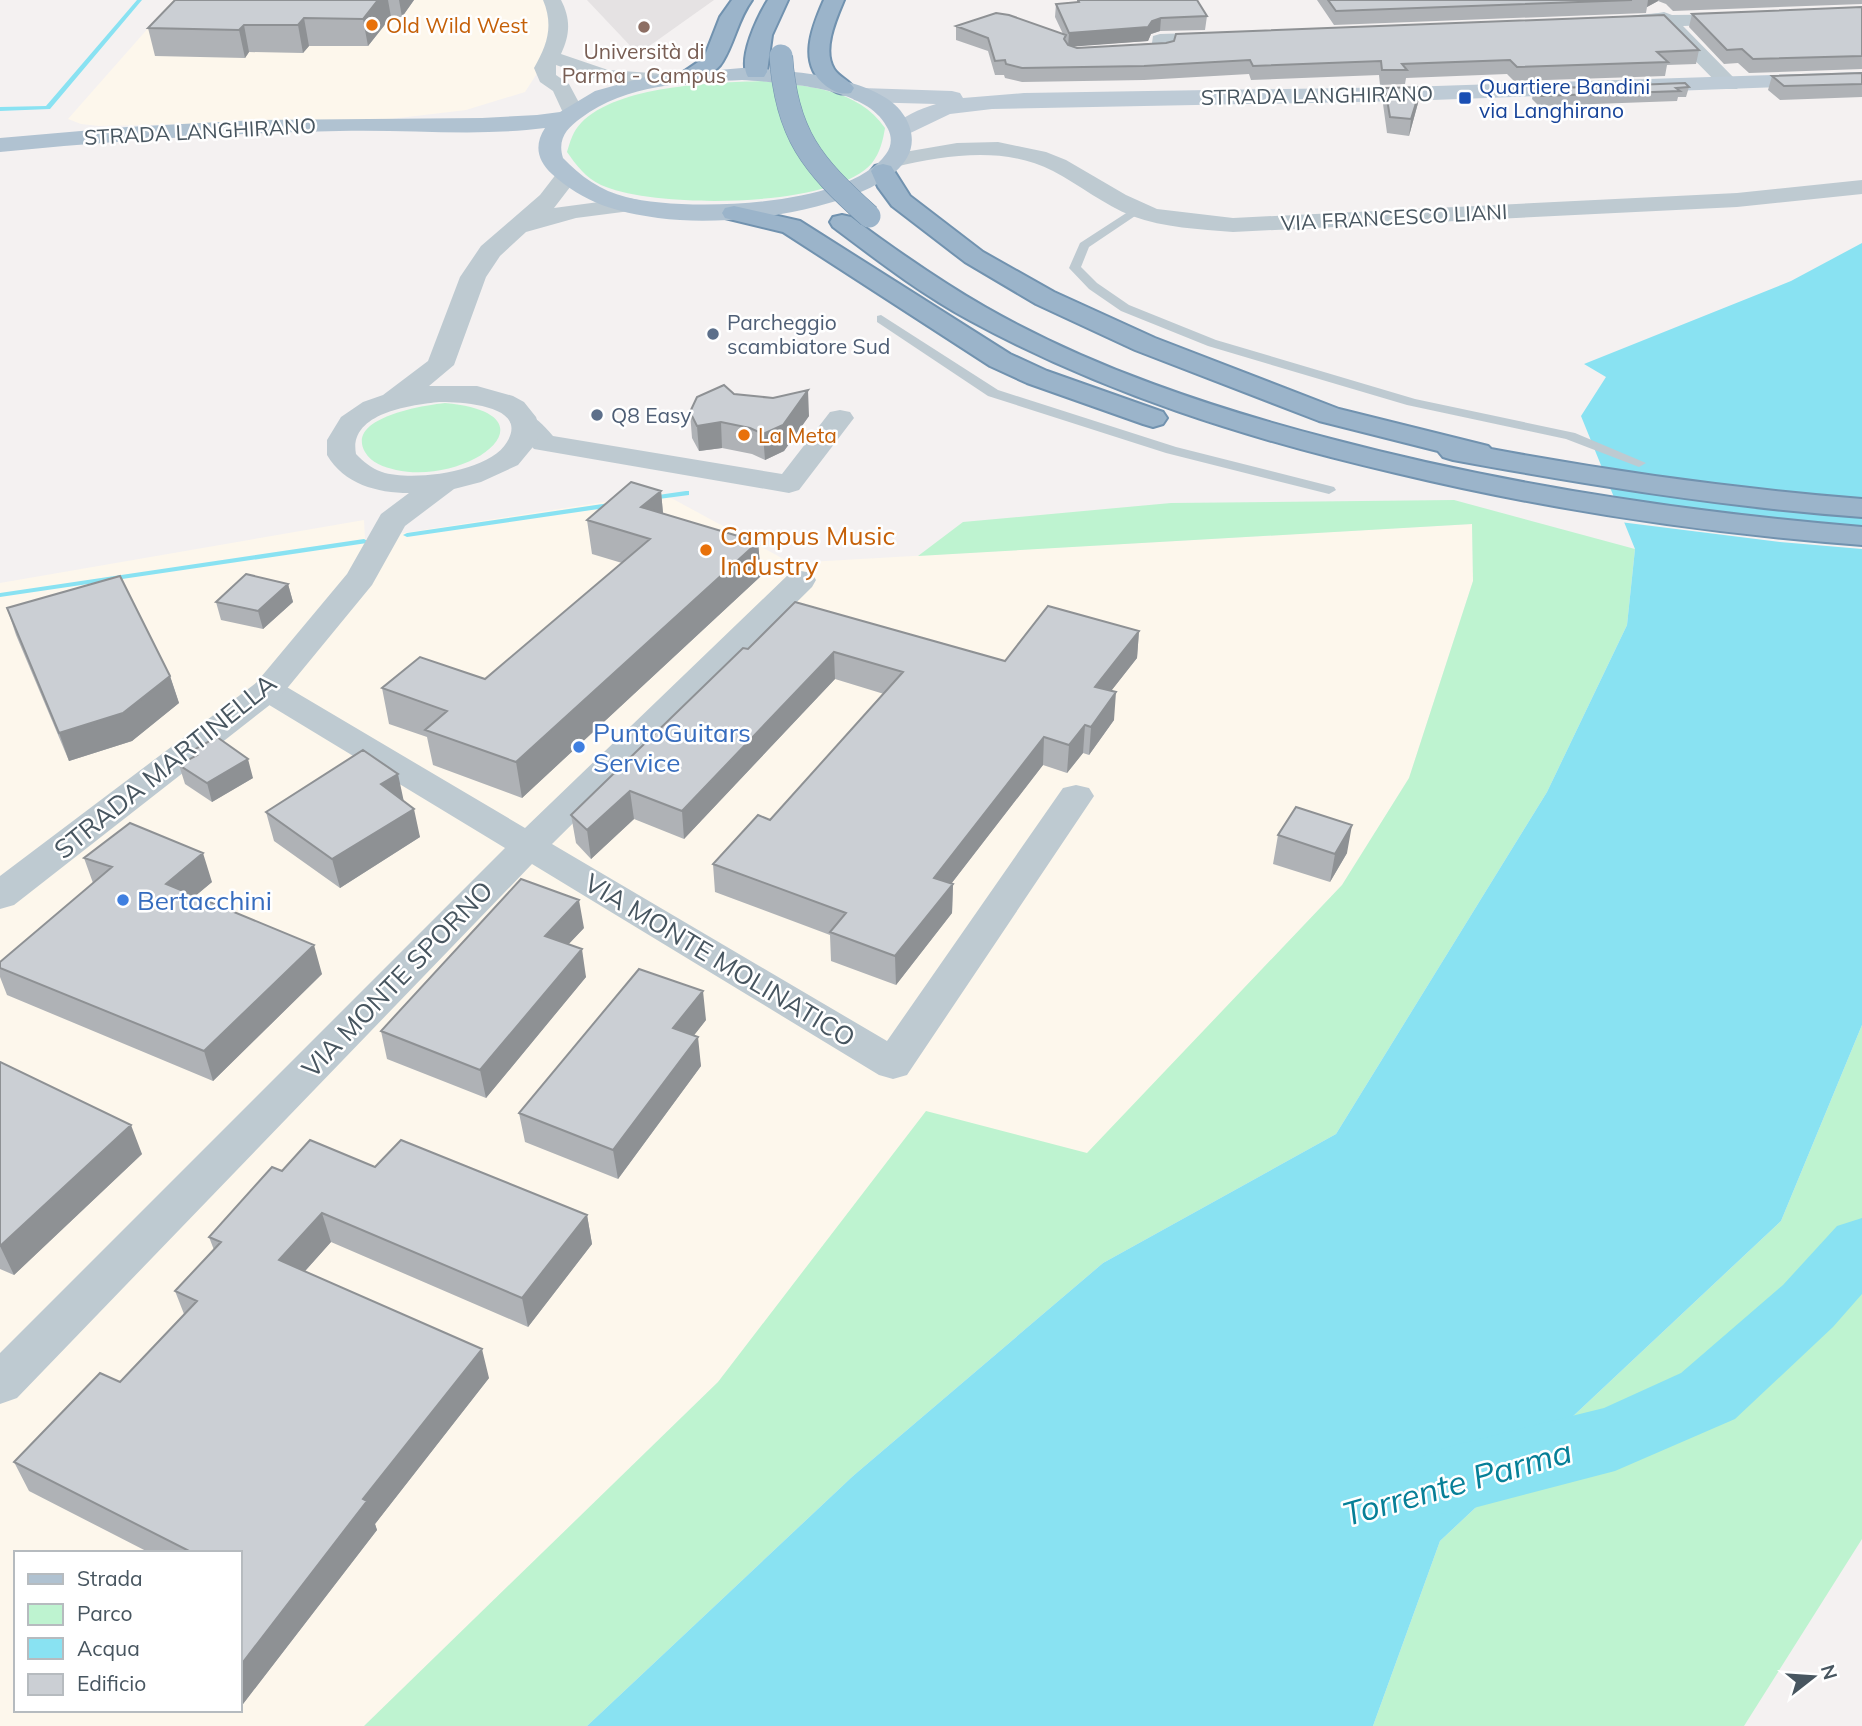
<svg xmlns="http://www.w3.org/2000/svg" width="1862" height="1726" font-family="Mulish,sans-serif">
	<rect width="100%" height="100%" fill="#f4f1f1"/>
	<path fill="#fdf7ec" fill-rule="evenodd" d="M173,0H547L563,33L525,92L466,110L382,120L99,126L81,124L68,119Z
		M662,493L791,563L1472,524L1473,581L1409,778L1342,885L1087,1154L926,1112L718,1382L364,1726H0V583L364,520L365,539ZM16,1553H240V1710H16Z"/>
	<path fill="#e5e2e3" d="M587,0H714L638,54Z"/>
	<path fill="#bef3d0" d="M762,81C806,86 858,88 885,128C883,140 880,153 872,163C833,209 654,209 601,185C586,178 576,165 567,152C570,142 573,131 581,123C618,85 712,83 762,81Z
		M445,403C561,414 470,486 396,470C384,467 371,463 365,452C345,417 426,405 445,403Z
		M1454,500L1635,549L1627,625L1547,792L1336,1134L1103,1263L853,1476L587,1726H364L718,1382L926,1111L1087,1153L1342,885L1409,778L1473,581L1472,524L918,556L963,522L1171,503Z
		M1862,1025V1539L1744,1726H1373L1440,1541L1781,1221Z"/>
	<path fill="#89e2f2" d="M1862,243V1025L1781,1221L1440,1541L1373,1726H587L853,1476L1103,1263L1336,1134L1547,792L1627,625L1635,549L1581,416L1606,377L1584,364L1791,281Z"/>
	<path fill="#f4f1f1" d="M1610,498L1686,509L1862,527V549L1780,542L1620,522Z"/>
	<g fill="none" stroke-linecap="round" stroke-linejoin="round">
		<path fill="#89e2f2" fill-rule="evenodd" d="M137,0H142L50,109L0,111V107L46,106Z
			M686,491H689V495L651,500L647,498L651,496Z
			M616,502H619V506L407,537L403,535L407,533Z
			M364,539L368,541L367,543L0,597V593Z"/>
		<path fill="#89e2f2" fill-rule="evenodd" d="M1862,1218V1294L1833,1327L1735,1419L1615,1471L1447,1515L1420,1505L1408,1481L1420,1457L1447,1447L1604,1408L1681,1373L1783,1285L1837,1226Z"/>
		<g stroke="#7192af" stroke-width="4">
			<path id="trunk" d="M732,0H752C738,19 735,41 723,61C716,74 692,85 679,82L676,77L704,58L720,17Z
				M768,0H788L772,35L767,72L764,77H748C737,59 758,16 768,0Z
				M824,0H844C836,19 822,50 834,69C839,77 849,80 854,88L851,93C840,95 835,92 826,86C797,64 812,27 824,0Z
				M883,164L891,166L910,196L983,252L1054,292L1155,338L1339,409L1488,446L1491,449C1614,472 1737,489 1862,499V517C1724,507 1589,485 1453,460L1443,457L1438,451L1319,421L1135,350L1036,304L965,262L892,206L878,187L871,171L875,166Z
				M734,206L800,221L1010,354L1047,371L1163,412L1167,418L1163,424L1153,427L1143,424L1027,383L990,366L783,232L725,218L722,213L725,208Z
				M842,215L851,217C894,249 938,280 985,307C1092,368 1212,408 1331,439C1505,485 1683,512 1862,527V545C1705,533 1550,510 1396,473C1248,439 1103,393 969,320C921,294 877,260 833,227L830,222L833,217Z"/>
		</g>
		<path fill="#becad1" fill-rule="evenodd" d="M1134,208L1144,210L1089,247L1081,267L1097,283L1129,305L1216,340L1415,399L1575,433L1646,463L1639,467L1566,439L1407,405L1208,346L1121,311L1089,289L1069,268L1080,243Z
			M881,315L998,390L1176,447L1334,487L1336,490L1329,494L1166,453L988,396L877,322V316Z"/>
		<path fill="#becad1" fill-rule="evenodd" d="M543,0H561C571,19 570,35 561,54L608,70L665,74L672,76L675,80L672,84L665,86L605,82L556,65V75L569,84L584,112L581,117H565L553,91L540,82L534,68C547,45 554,26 543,0Z
			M1664,12L1672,15L1749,14L1752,18L1749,22L1742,24L1683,26L1737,81L1740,85L1737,89H1723L1662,27L1622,29L1612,23C1620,14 1651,15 1664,12Z
			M1224,32L1231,34L1234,38L1231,42L1173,46L1172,52C1156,56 1132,58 1116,54L1113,50L1116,46L1152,43L1153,36L1160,34Z
			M998,142L1046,152L1066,160L1126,195L1157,209L1233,218L1737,193L1862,180V194L1737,207L1233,232C1199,229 1165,228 1132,216C1104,205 1080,185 1053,171C1004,146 947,155 895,167L887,165L884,160L887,155L957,143Z
			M840,410L850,412L854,418L799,490L789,493L534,449L510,422L514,416C533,411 541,423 553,436L782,474L830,412Z
			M801,571L812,573L816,580L812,587L552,844L887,1041L1063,788L1076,785L1089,788L1094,796L907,1075L893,1079L879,1075L532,864L17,1398L0,1404V1353L505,848L256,697L251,690L256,683L268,680L280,683L525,828L790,573Z"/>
		<path fill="#becad1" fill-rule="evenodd" d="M565,171L573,173L577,178L554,208L629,198L638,200L641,205L638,210L576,218L526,232L500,256L486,277L454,365L429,386H477L513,396L524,402L536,417L540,429L537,442L518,465L481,482L454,489L405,526L372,585L280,697L14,905L0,909V876L256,683L347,574L381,514L409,493C377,493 344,484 327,455V440L341,417L363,402L383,395L428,361L460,277L481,246L540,195L557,173ZM439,402C458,402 530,404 507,442C490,472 412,482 382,472C371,468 364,462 356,454C348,413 411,405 439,402Z"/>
		<path fill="#becbd6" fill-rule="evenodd" d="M1862,72V84L1406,101L992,109L950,114L902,137L894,135L891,130C901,116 920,109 936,104L862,102L854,100L851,95L854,90L862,88L952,91L960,93L963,98L1024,93L1406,87Z"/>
		<path fill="#b0c2d1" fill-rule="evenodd" d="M742,68C785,70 882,76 905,117C945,187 798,213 754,218C723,221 689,222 658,218C616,212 584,203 552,174C537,160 534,145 545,128C477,137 407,129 339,131C225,133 113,141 0,152V138L127,127L256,120L482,118L537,115L560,112L595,91L649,76ZM742,80C783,83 869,86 888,129C892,137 892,146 886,154C848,208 684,212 626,197C601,191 580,176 563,158C557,139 567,128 581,118C626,84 688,82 742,80Z"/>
		<use href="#trunk" fill="#9bb4ca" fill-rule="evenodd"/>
		<g stroke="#7192af" stroke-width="24" stroke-linecap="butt">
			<path id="trunk-bridge" d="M781,56C786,134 812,165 869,216"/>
		</g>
		<use href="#trunk-bridge" stroke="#9bb4ca" stroke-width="23"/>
	</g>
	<path fill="#afb2b6" d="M175,0H414L402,17H391L368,46H309L303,53L249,52L245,58L155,56L148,28Z
		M1077,0H1197L1207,16L1205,30L1160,31L1151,34L1148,41L1073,46L1077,48L1699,50L1696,64L1667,65L1665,76L1514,81L1507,74L1406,78L1405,84L1380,85L1379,75L1251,80L1249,74L1144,80L1022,82L1005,78L1004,75H995L988,51L956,40V26L1063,34L1055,17L1056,4L1077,2Z
		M1317,0H1862V4L1673,11L1666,4L1658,1L1647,7L1646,13L1334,25Z
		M1862,7V69L1749,73L1738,63L1724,64L1689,27L1692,14Z
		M1862,73V97L1780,100L1768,90L1772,76Z
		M1421,87L1418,103L1409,136L1387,133L1383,104L1385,88Z
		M1689,87L1686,97H1678L1677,101L1539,106L1532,99L1534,89Z
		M734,394L809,416L784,451L765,460L752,454L722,448L699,451L692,438L690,412Z
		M661,491L663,514L758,542L761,576L522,798L433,765L427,737L389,724L382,688L485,679L622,563L592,554L587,520Z
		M288,584L293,602L263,629L221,620L216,602Z
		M795,602L1005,661L1139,631L1137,658L1111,691L1114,720L1089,755L1083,753L1067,773L1043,765L951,884H953L952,913L896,985L831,961L830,935L715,892L713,864L770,820L884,694L835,679L684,839L634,819L591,859L576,843L571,815L748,649Z
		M7,608L170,676L179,703L132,741L69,761L16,635Z
		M192,751L253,778L212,802L185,784L179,765L194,757Z
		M404,801L420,837L340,888L274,841L266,812Z
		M1278,835L1347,853L1330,882L1273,864Z
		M84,858L212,882L195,896L322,974L213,1081L7,995L0,977V962L93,883Z
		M584,928L568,944L586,977L486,1098L387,1059L381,1031Z
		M706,1020L694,1035L701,1066L618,1179L525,1142L519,1113Z
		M0,1062L142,1154L14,1275L0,1269Z
		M375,1167L587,1215L592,1244L528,1327L331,1242L305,1271L489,1378L375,1524L377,1530L243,1704L240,1702V1553H150L29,1491L14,1462L120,1382L184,1314L175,1291L214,1250L209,1237L282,1171Z"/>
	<path fill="#8e9194" d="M378,0H388L391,17L368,46L363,19Z
		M399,0H414L402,17Z
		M1648,0H1658V1L1647,7Z
		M304,18L309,46L303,53L298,25Z
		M1161,18L1160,31L1151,34L1148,41L1068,47L1069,33L1152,21Z
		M244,25L249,52L245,58L239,30Z
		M1421,87L1418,103L1409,136L1411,119Z
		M808,390L809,416L784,451L765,460L763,434Z
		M721,422L722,448L699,451L697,426Z
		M661,491L664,524L641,507Z
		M758,542L761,576L522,798L516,762Z
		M288,584L293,602L263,629L258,611Z
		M1139,631L1137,658L1093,714L1095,687Z
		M834,652L835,679L684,839L682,811Z
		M170,676L179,703L132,741L69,761L59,733Z
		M1116,692L1114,720L1089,755L1091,727Z
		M1085,725L1083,753L1067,773L1069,745Z
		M1044,737L1043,765L934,906V878Z
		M248,759L253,778L212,802L207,783Z
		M398,774L404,802L381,784Z
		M630,791L634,819L591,859L587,830Z
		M414,809L420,837L340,888L332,859Z
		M1352,825L1347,853L1330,882L1335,854Z
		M203,853L212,882L175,913L166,884Z
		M953,884L952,913L896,985L895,956Z
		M579,900L584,928L550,964L545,936Z
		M314,945L322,974L213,1081L204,1051Z
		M582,949L586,977L486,1098L480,1070Z
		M703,991L706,1020L677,1057L673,1028Z
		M698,1037L701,1066L618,1179L613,1150Z
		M131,1125L142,1154L14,1275L0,1246Z
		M322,1213L331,1242L289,1289L279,1260Z
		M587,1215L592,1244L528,1327L522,1298Z
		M482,1349L489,1378L375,1524L377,1530L243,1704L240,1696V1666L363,1499Z"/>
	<path fill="#cbcfd4" stroke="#8e9194" stroke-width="2" d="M175,0H378L363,19L304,18L298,25H244L239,30L148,28Z
		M1078,0H1197L1207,16L1161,18L1152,21L1148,27L1069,33L1056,4L1079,2Z
		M1328,0H1632L1336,11Z
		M1862,7V56L1753,59L1742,49L1727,50L1692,14Z
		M996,13L1009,15L1066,35L1064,39L1068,45L1077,48L1166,43L1174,41L1176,34L1664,15L1699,50L1657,52L1668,62L1517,67L1510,60L1402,64L1407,70H1382L1381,61L1253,66L1250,60L1144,66L1022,68L1006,64L1005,60L995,61L988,38L956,26Z
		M1862,73V84L1784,86L1772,76Z
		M1685,83L1689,87L1676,88L1680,91L1541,96L1534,89Z
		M1421,87L1411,119L1390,117L1385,88Z
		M724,385L734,394L773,398L808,390L783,425L763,434L750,428L721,422L697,426L690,412L697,397Z
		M631,482L661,491L641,507L758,542L516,762L425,730L447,711L382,688L420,657L485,679L650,539L587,520Z
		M246,574L288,584L258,611L216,602Z
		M120,576L170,676L123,713L59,733L7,608Z
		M795,602L1005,661L1048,606L1139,631L1095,687L1116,692L1091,727L1085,725L1069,745L1044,737L934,878L953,884L895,956L830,932L846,913L713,864L758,815L770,820L903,672L834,652L682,811L630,791L587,830L571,815L743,648L748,649Z
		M217,737L248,759L207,783L179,765L197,755L192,751Z
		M363,750L398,774L381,784L414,809L332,859L266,812Z
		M1296,807L1352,825L1335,854L1278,835Z
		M130,823L203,853L166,884L314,945L204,1051L0,968V962L112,867L84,858Z
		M521,879L579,900L545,936L582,949L480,1070L381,1031Z
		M639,969L703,991L673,1028L698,1037L613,1150L519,1113Z
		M0,1062L131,1125L0,1246Z
		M310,1140L375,1167L401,1140L587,1215L522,1298L322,1213L279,1260L482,1349L363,1499L367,1501L240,1666V1553H193L14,1462L100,1373L120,1382L197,1301L175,1291L221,1242L209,1237L272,1167L282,1171Z"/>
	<g fill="#e8710a" stroke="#fff" stroke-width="2.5">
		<circle cx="372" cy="25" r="7"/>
		<circle cx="744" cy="435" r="7"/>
		<circle cx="706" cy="550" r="7"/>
	</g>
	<circle fill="#8d6e63" stroke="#fff" stroke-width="2.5" cx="644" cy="27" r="7"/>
	<rect fill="#1a4fb4" stroke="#fff" stroke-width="2.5" x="1458" y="91" width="14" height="14" rx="3.5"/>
	<g fill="#5c6f8a" stroke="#fff" stroke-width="2.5">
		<circle cx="713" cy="334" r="7"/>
		<circle cx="597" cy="415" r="7"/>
	</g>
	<g fill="#3f7fe0" stroke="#fff" stroke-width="2.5">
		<circle cx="579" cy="747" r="7"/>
		<circle cx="123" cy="900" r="7"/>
	</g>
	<g text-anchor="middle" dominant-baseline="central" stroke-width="5" stroke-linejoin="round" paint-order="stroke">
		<g font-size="21" fill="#c56008" stroke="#fff" text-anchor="start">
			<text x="386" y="25">Old Wild West</text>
			<text x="758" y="435">La Meta</text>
		</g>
		<g font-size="21" fill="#785e54" stroke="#fff">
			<text x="644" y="51">Università di<tspan x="644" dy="24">Parma - Campus</tspan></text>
		</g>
		<g font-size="21" fill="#164399" stroke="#fff" text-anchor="start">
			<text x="1479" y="86">Quartiere Bandini<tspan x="1479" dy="24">via Langhirano</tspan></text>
		</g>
		<g font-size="21" fill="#485660" stroke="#fff">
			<text transform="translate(1317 95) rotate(-1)">STRADA LANGHIRANO</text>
			<text transform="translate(200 131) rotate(-3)">STRADA LANGHIRANO</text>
			<text transform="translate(1394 217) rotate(-3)">VIA FRANCESCO LIANI</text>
		</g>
		<g font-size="21" fill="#4e5e75" stroke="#fff" text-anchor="start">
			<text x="727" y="322">Parcheggio<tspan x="727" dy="24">scambiatore Sud</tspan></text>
			<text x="611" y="415">Q8 Easy</text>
		</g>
		<g font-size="26" fill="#c56008" stroke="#fff" text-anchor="start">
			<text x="720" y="535">Campus Music<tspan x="720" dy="30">Industry</tspan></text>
		</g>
		<g font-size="26" fill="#366cbe" stroke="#fff" text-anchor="start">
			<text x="593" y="732">PuntoGuitars<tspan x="593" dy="30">Service</tspan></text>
			<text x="137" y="900">Bertacchini</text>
		</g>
		<g font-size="26" fill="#485660" stroke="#fff">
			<text transform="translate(165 766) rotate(-39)">STRADA MARTINELLA</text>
			<text transform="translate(720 960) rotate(31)">VIA MONTE MOLINATICO</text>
			<text transform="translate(397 979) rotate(-46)">VIA MONTE SPORNO</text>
		</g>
		<g font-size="33" font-style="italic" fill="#067f97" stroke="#fff">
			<text transform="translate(1457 1482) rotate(-16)">Torrente Parma</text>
		</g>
	</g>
	<rect x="14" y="1551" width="228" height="161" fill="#ffffff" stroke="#b6bbbf" stroke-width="2"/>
	<rect x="28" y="1574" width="35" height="10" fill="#b0c2d1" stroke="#b6bbbf" stroke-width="2"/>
	<text x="77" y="1586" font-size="21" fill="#485660">Strada</text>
	<rect x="28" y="1604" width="35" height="21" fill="#bef3d0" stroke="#b6bbbf" stroke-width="2"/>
	<text x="77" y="1621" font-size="21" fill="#485660">Parco</text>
	<rect x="28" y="1638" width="35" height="21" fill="#89e2f2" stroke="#b6bbbf" stroke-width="2"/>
	<text x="77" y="1656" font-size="21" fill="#485660">Acqua</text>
	<rect x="28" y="1674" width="35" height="21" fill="#cbcfd4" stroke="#b6bbbf" stroke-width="2"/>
	<text x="77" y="1691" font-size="21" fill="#485660">Edificio</text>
	<g transform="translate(1813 1677) rotate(73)" stroke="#ffffff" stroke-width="5" paint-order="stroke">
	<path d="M0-5L12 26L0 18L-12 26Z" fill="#485660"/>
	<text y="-10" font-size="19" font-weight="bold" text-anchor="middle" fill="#485660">N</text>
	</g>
</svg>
